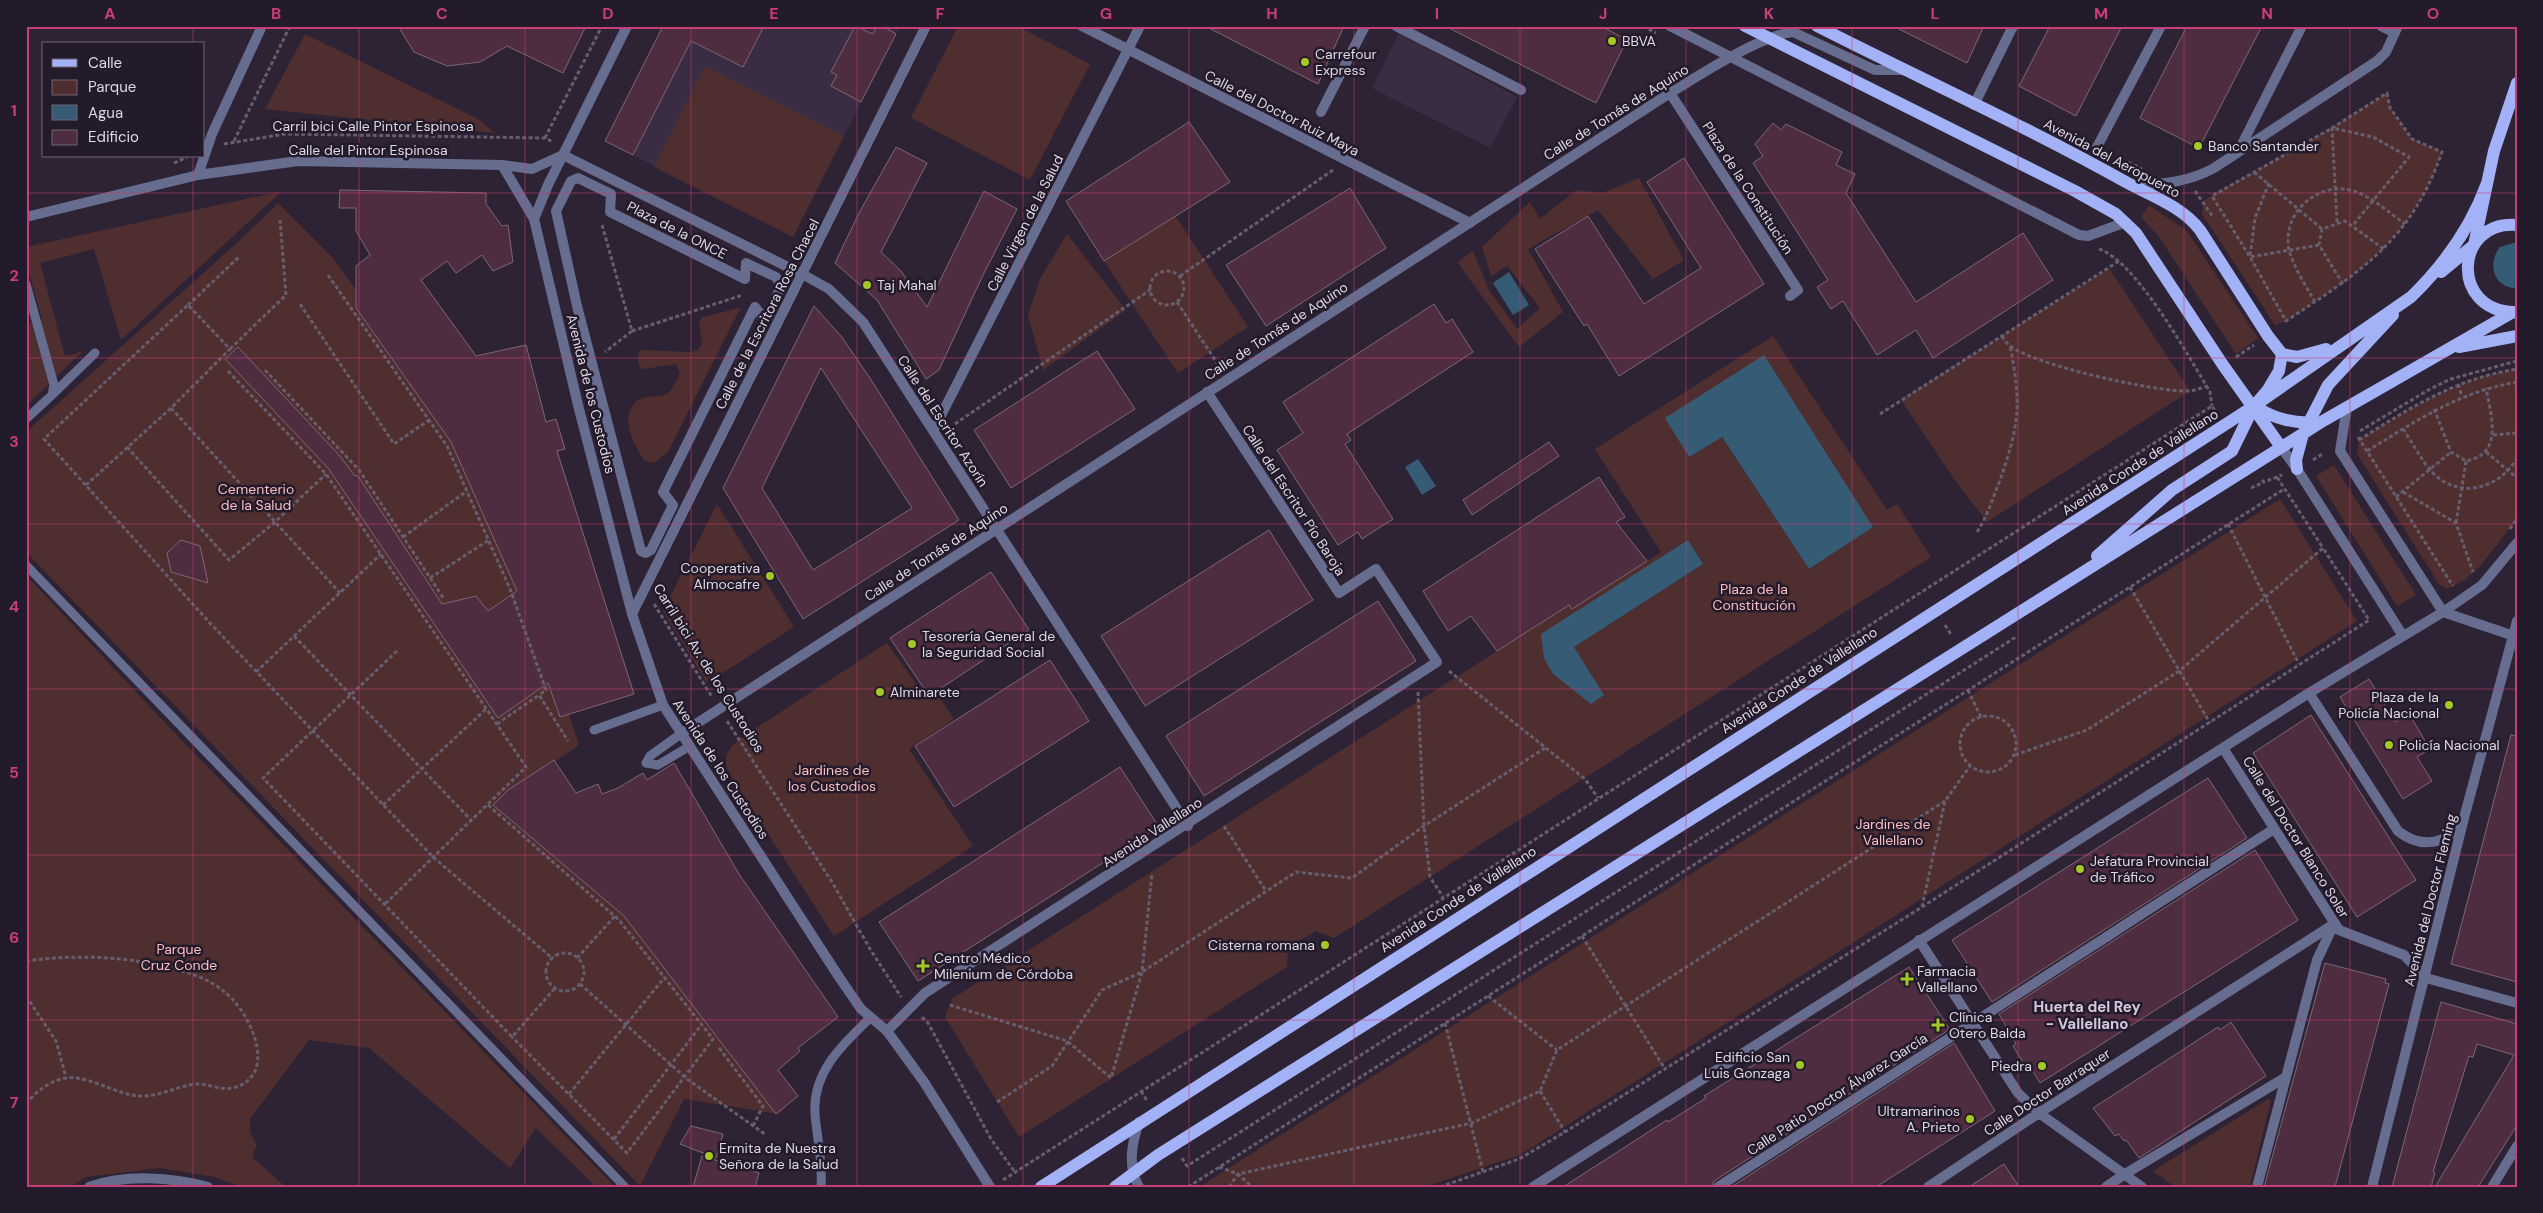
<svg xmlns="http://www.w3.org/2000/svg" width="2543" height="1213" font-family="'DM Sans',sans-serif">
	<rect width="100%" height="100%" fill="#2d2335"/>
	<path fill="#392c43" d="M699,26H900L793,237L633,155Z
		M1399,33L1517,97L1490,148L1372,88Z"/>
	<path fill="#4e2e2f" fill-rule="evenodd" d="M958,26H1017L1090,64L1030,180L911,118Z
		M305,34L480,120L495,133L265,109Z
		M705,66L844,136L793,237L654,167Z
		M2387,93L2390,108L2412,139L2442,152C2411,240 2359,272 2286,321L2275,325L2202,214L2204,200L2332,128Z
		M1639,178L1684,260L1653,279L1598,210L1528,249L1563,312L1519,347L1457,262L1473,251L1489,290L1517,329L1540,308L1507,266L1491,276L1482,247L1530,202L1540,219L1576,190L1602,193Z
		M282,191L121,340L94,249L40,263L65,356L83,351L26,406V324L42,319L26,263V247Z
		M278,203L334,259L465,442L529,591L579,745L554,762L581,840L785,1108L778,1114L684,1099L640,1186L26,552V432L239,241Z
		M2149,205L2187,231L2258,338L2236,354L2159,237L2141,217Z
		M1175,215L1248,327L1178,373L1104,261Z
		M1067,234L1126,310L1043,370L1028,315L1040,279Z
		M2109,268L2190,391L1987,522L1954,479L1901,400Z
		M739,308L740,309L668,452L654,463L644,460C632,441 619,417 638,400C660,390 666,407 680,373L676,364L644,369L641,368L638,362L639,350L691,352L698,350L702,343L699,323L702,317Z
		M1773,336L1887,510L1897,504L1931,557L1334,938L1316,931L1288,948L1287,967L1019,1137L945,1017L952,999L1569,605L1572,609L1661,552L1595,449ZM1721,436L1872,527L1809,569ZM1688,540L1703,564L1573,647Z
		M2517,369V519L2481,565L2465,580L2447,589L2439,584L2357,454L2359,440C2409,409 2458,378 2517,369Z
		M2334,465L2416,595L2397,606L2316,476Z
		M2280,499L2357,621L1520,1155L1424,1187H1199Z
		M717,504L794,627L707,683L663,611Z
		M26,575L170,728L615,1187H596L536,1128L510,1168L369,1048L309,1040L250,1119V1132L257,1146L253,1152L254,1159L286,1187H242L214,1177L160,1168L86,1177L70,1187H26Z
		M887,643L927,699L938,695L954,719L909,749L973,846L834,936L730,775C721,758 728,748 742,737Z
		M2268,1099L2271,1100L2250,1187H2175L2153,1171Z"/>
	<path fill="#365b74" d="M2517,242V288C2493,288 2487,263 2500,247Z
		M1509,272L1529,305L1513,315L1493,283Z
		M1764,355L1873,527L1809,569L1722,437L1689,457L1665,418Z
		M1418,459L1436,486L1422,495L1405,467Z
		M1688,540L1703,564L1574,647L1604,695L1591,704L1553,674L1544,658L1541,634Z"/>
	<path fill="#4f2d41" stroke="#7e6773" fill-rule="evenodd" d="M398,26H586L563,73L507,46L480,62L447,66L414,52Z
		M663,26H764L743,67L691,41L633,155L605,141Z
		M855,26L873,34L877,26H882L896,34L861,102L831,86L837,75L831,72Z
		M1205,26H1344L1318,84Z
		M1445,26H1601L1627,40L1596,103Z
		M1893,26H1984L1967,63Z
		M2050,26H2122L2076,116L2019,86Z
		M2187,26H2262L2199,148L2140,118Z
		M1189,122L1230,182L1104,261L1066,201Z
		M1773,123L1781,130L1786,124L1842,152L1836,165L1855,174L1846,193L1916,302L2023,233L2053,280L1933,358L1916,330L1877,355L1843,301L1831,309L1817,287L1828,280L1753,163L1763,156L1755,144Z
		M896,147L927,163L881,252L901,271L927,307L984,191L1017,209L983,275L939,370L926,379L877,300L835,263L859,213Z
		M1684,158L1764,284L1619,376L1587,324L1584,326L1535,249L1588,216L1644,304L1701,268L1647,182Z
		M1350,188L1386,248L1266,326L1226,265Z
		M340,190L486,193V204L502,226L508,225L513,262L493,271L482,255L456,273L447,261L421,280L476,356L526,345L546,422L556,419L565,449L557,451L634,694L560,717L548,683L498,718L328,468L225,359L238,347L340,456L354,475L358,476L442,604L476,596L488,611L517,591L451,442L356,308V266L370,255L356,231V208H339Z
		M1434,304L1446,323L1452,319L1473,352L1347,434L1351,440L1345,444L1393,519L1362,539L1358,532L1338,545L1277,450L1303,433L1283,402Z
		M814,306L841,336L870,378L959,520L803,619L723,488ZM821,368L912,508L813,570L762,488Z
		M1097,351L1135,409L1011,488L974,430Z
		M1549,442L1559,456L1472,515L1463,500Z
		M1599,477L1625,517L1616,522L1647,561L1572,609L1569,605L1497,651L1471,616L1448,631L1423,591Z
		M1269,530L1313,600L1145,706L1101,636Z
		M181,540L200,546L208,583L171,572L167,553Z
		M991,572L1029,630L929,696L890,638Z
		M1378,601L1416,661L1204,796L1166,736Z
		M1050,660L1089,721L954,807L915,746Z
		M2369,679L2395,722L2409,714L2430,749L2417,757L2432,781L2403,799L2340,697Z
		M2311,715L2416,880L2357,917L2253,753Z
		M2511,735L2517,736V982L2451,964Z
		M554,760L576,793L598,784L602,794L618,788L643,773L647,780L674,763L739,874L838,1017L798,1048L800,1051L778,1070L798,1096L776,1114L624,916L493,805L508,790Z
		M1120,767L1159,827L918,981L879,922Z
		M2208,778L2247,838L1992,1002L1952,940Z
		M2255,850L2298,920L2040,1083L2027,1062L2024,1064L2013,1046L2016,1044L1999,1014Z
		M2325,963L2386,979L2385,983L2389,984L2335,1187H2264Z
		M1909,967L1949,1028L1947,1031L1714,1181L1711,1187H1563L1667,1120L1668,1122L1706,1098L1704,1096Z
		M2441,1002L2517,1024V1125L2478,1187H2435L2514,1055L2477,1044L2473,1057L2469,1056L2433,1172L2435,1173L2431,1187H2392Z
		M2231,1022L2266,1076L2139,1158L2126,1140L2124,1141L2119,1134L2115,1136L2093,1108L2218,1027L2220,1030Z
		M1954,1043L1995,1111L1876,1187H1731Z
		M691,1126L723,1134L716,1158L680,1144Z
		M702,1156L759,1173L755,1187H693Z
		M2004,1164L2019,1187H1969Z"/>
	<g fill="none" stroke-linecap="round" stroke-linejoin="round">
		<path stroke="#665d6d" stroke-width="3" stroke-dasharray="4 2.5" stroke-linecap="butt" d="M1643,26L1656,33
			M2387,93L2390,108L2412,139L2442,152C2411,241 2360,272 2286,321L2250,257L2212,196L2332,128Z
			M545,138L602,26
			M234,141L290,26
			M224,144L285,134L545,138L553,142
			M2128,162L2142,169
			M174,163L187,157
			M2254,172L2322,229
			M2269,183L2255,218L2250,257L2319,245
			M2195,191L2213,217
			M2337,222L2332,128L2373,137L2409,157L2353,225
			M602,225L632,331L605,352
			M2099,249C2136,261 2189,357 2210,392L2212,406
			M1150 288a17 17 0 1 1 34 0a17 17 0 1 1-34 0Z
			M328,275L447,446L510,589L546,690L539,695
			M1180,276L1333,170
			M2343,284L2319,245L2322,229L2345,221L2384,249
			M1177,302L1219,366
			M2315,302C2306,286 2294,268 2289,250C2282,216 2312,186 2345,189C2367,192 2388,212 2405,224
			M300,304L394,444L429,420
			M188,305L239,257
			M632,331L743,295
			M2002,336C2004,339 2006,343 2009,345C2032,365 2156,392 2188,391C2194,391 2201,388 2207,386
			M230,349L286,295L280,220
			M2236,357L2254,345
			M265,370L359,470L444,599
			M228,371L326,474L526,767L384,905
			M2516,382L2517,397
			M2458,384L2462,396
			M171,408L340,593
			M2434,409L2451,452L2466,461C2504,454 2491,416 2486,388
			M1880,414L2119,261
			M955,424L1150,290
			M2403,429C2413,443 2422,462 2434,474C2461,500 2500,488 2517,458
			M2360,431L2430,389L2451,379L2517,361
			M2493,435L2517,433
			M2358,437L2453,586
			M2359,440C2411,407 2455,379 2517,369
			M127,447L229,560L275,522L326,474
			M2367,451C2418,420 2456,393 2517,382
			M2486,452L2517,478
			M2313,460L2324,453
			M2262,480L2264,482L2282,475
			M86,485L171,408L230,349L188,305L44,439L209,622L434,858L552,958
			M2251,488L2264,482
			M2403,492L2456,523L2473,572
			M2396,497L2451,452
			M2456,523L2466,461
			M2228,524L2299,664
			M2510,529L2517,519
			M1977,532C1987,517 1992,500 1999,483C2019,426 2022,406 2010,346
			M403,537L467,491
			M430,578L489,540
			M2130,587L2210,723
			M654,604L712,697
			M1945,625L1952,636
			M294,636L472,821
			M397,651L263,778L512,1037L555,988
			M1449,671L1585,779L1598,798
			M256,672L381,554
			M1968,690L1981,717
			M1418,692L1424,826L1430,877L1443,897
			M1960 744a28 28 0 1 1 56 0a28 28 0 1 1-56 0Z
			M727,721L832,882L870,949L901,997
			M497,724L539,695L568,741
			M2015,755L2087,730L2179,671L2323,548L2277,477
			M383,805L486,709
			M488,805L619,920L713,1039L627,1153L512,1037
			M1224,826L1266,891
			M1922,907L1945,801L1970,766
			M1582,936L1665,1069
			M546 972a19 19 0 1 1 38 0a19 19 0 1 1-38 0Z
			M577,958L615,916
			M26,961C78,954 131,956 181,971C201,976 218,984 233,1000C253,1021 277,1076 233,1088C220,1091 208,1083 196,1084C177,1086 159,1097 140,1096C117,1095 88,1075 67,1078C51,1080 36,1091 26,1104
			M580,984L687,1079L766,1135
			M26,996L56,1041L66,1077
			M1488,996L1557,1050
			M950,1005L1067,1041L1111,1078L1142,972L1152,873
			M922,1017L928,1023L991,1139L1015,1172
			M1445,1023L1483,1172
			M719,1048L763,1106L753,1126
			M1141,1091L1147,1101
			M1540,1091L1565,1132
			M569,1094L665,977
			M997,1102L1052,1066L1102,990L1142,972L1296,872L1352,878L1424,826L1545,748
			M614,1139L702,1024
			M1182,1158L1187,1166L2016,637
			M1219,1167L1238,1174L1252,1187
			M1003,1180L2212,406L2216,412
			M1188,1187L2284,489
			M1229,1187L1238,1174L1472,1123L1540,1091L1557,1050L1945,801
			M1440,1187L1519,1159L1565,1132L1922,907L2369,620L2323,548"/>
		<path stroke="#666d8f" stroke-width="9" d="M26,284L54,385L52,395L26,419
			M52,395L95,353
			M26,565L625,1187
			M594,730L663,705
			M682,733L650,756L646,763L658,765L690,746
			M821,1187C823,1162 817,1138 815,1114C812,1072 843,1044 870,1018"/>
		<path stroke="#666d8f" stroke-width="10" d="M1396,26L1521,90
			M1670,93L1798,290L1790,296
			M1321,112L1365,26
			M2097,147L2161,26
			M578,178L611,194L610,212L745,279L746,263L776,277L781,286L766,321L755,307L663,492L673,505L651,550L646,553L641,551L577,306L556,211L571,181Z
			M2108,936L2140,915
			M2125,1174L2286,1077
			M2257,1187L2317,960L2334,924
			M2492,1187L2517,1146"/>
		<path stroke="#666d8f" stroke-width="10" d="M1082,26L1470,223
			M2381,26L2395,33
			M1974,105L2013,26
			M2239,150L2302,26
			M563,155L802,274L829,289L863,322L1188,826
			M2134,186C2163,184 2189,182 2214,168L2377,61L2386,52L2398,26
			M2347,407L2340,451L2443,612L2517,637
			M933,431L1140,26
			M2281,447L2297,469L2403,636
			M632,614L926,26
			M2309,693L2398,831C2419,848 2446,846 2462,822
			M2223,748L2339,930L2404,955L2426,978L2517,1003
			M2140,915L2274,829
			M1919,940L2018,1093L2039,1113L2142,1187
			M887,1031L925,993L1437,662L1376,569L1339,593L1207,392
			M89,1187C125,1174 172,1177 208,1187
			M1139,1187C1127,1166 1132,1143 1139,1122
			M1533,1187L2309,693L2443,612L2482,585L2517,543
			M1718,1187L2108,936
			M1928,1187L2039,1113L2334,924
			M2106,1187L2125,1174
			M2372,1187L2464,818L2517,621"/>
		<path stroke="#666d8f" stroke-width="10" d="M1670,26L2079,235L2088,236L2126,222
			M502,165L534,219L578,405L632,614L663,705L839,977L861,1009L887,1031L924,1082L990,1187
			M198,175L212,134L262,26
			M26,217L198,175L298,161L502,165L532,169L563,155
			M534,219L548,185L627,26
			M682,733L1670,93C1700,75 1759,36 1793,32L1875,70H1903"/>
		<path stroke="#a3b1f7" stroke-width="12" d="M1745,26L2075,191L2116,214L2136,233L2223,365L2281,447
			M1817,26C1919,78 2024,125 2124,181C2149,195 2182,206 2200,230L2268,336L2282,354L2297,357L2326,349
			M2474,245L2494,151L2517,83
			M2441,272L2474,245
			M2514,312C2450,311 2454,220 2517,225
			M2459,347L2517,336
			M2258,408C2275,419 2296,424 2315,422
			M2297,469L2296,460L2303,434L2328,385L2393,315
			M2097,556L2172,490L2232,451L2254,406L2267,391L2279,371L2282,354
			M1041,1187L2254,406L2411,297C2444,265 2471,227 2487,183
			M1115,1187L1158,1155L2323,421L2513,312L2517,313"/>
	</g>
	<path fill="none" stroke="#c83e76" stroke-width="1" stroke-opacity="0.55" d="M193,26V44M359,26V1187M525,26V1187M691,26V1187M857,26V1187M1023,26V1187M1189,26V1187M1354,26V1187M1520,26V1187M1686,26V1187M1852,26V1187M2018,26V1187M2184,26V1187M2350,26V1187M193,156V1187M26,193H2517M26,358H2517M26,524H2517M26,689H2517M26,855H2517M26,1020H2517"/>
	<g fill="#a4c825" stroke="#231a2b" stroke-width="2">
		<circle cx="1612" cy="41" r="5"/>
		<circle cx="1305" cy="62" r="5"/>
		<circle cx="2198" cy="146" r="5"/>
		<circle cx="867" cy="285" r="5"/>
		<circle cx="770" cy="576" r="5"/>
		<circle cx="912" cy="644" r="5"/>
		<circle cx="880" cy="692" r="5"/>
		<circle cx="2449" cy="705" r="5"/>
		<circle cx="2389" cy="745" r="5"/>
		<circle cx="2080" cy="869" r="5"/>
		<circle cx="1325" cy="945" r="5"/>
		<path d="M920.5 958.5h5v5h5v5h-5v5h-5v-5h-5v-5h5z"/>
		<path d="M1904.5 971.5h5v5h5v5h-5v5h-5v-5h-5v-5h5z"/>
		<path d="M1935.5 1017.5h5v5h5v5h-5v5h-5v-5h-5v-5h5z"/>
		<circle cx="1800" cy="1065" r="5"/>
		<circle cx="2042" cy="1066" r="5"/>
		<circle cx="1970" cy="1119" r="5"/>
		<circle cx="709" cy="1156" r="5"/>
	</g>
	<g text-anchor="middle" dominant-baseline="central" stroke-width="5" stroke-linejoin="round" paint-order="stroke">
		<g font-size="14" fill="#dfd8e4" stroke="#231a2b" text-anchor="start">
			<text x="1622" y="41">BBVA</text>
			<text x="1315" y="54">Carrefour<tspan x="1315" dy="16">Express</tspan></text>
			<text x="2208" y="146">Banco Santander</text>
			<text x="877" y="285">Taj Mahal</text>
			<text x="760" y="568" text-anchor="end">Cooperativa<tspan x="760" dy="16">Almocafre</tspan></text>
			<text x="922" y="636">Tesorería General de<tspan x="922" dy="16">la Seguridad Social</tspan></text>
			<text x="890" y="692">Alminarete</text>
			<text x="2439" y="697" text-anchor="end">Plaza de la<tspan x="2439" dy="16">Policía Nacional</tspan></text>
			<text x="2399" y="745">Policía Nacional</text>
			<text x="2090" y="861">Jefatura Provincial<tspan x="2090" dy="16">de Tráfico</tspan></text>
			<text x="1315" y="945" text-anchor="end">Cisterna romana</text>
			<text x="934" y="958">Centro Médico<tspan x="934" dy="16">Milenium de Córdoba</tspan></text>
			<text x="1917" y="971">Farmacia<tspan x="1917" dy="16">Vallellano</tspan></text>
			<text x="1949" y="1017">Clínica<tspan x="1949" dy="16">Otero Balda</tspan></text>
			<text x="1790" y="1057" text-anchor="end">Edificio San<tspan x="1790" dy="16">Luis Gonzaga</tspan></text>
			<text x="2032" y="1066" text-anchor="end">Piedra</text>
			<text x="1960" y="1111" text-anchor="end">Ultramarinos<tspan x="1960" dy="16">A. Prieto</tspan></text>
			<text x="719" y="1148">Ermita de Nuestra<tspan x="719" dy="16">Señora de la Salud</tspan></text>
		</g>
		<g font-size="14" fill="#dfd8e4" stroke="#231a2b">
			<text transform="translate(1616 112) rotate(-32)">Calle de Tomás de Aquino</text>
			<text transform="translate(1282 113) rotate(27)">Calle del Doctor Ruiz Maya</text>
			<text x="373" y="126">Carril bici Calle Pintor Espinosa</text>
			<text x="368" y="150">Calle del Pintor Espinosa</text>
			<text transform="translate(2112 158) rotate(28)">Avenida del Aeropuerto</text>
			<text transform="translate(1748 188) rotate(57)">Plaza de la Constitución</text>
			<text transform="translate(1025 223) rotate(-63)">Calle Virgen de la Salud</text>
			<text transform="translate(677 230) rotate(27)">Plaza de la ONCE</text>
			<text transform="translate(767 314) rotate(-63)">Calle de la Escritora Rosa Chacel</text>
			<text transform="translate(1276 331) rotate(-33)">Calle de Tomás de Aquino</text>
			<text transform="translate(591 394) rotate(76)">Avenida de los Custodios</text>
			<text transform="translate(943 421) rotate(57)">Calle del Escritor Azorín</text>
			<text transform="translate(2140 462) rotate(-33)">Avenida Conde de Vallellano</text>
			<text transform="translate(1294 500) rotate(57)">Calle del Escritor Pío Baroja</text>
			<text transform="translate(936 552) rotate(-33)">Calle de Tomás de Aquino</text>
			<text transform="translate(709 668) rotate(58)">Carril bici Av. de los Custodios</text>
			<text transform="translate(1799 680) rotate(-33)">Avenida Conde de Vallellano</text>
			<text transform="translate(721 769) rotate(57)">Avenida de los Custodios</text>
			<text transform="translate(1152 832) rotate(-33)">Avenida Vallellano</text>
			<text transform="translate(2296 837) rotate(58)">Calle del Doctor Blanco Soler</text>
			<text transform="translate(1458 899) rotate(-33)">Avenida Conde de Vallellano</text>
			<text transform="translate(2430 900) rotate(-76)">Avenida del Doctor Fleming</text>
			<text transform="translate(2047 1092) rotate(-33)">Calle Doctor Barraquer</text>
			<text transform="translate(1837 1094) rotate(-33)">Calle Patio Doctor Álvarez García</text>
		</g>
		<g font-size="14" fill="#fbbdbd" stroke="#231a2b">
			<text x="256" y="489">Cementerio<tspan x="256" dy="16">de la Salud</tspan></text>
			<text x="1754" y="589">Plaza de la<tspan x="1754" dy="16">Constitución</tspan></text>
			<text x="832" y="770">Jardines de<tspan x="832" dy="16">los Custodios</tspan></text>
			<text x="1893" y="824">Jardines de<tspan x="1893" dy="16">Vallellano</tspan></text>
			<text x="179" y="949">Parque<tspan x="179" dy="16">Cruz Conde</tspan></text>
		</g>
		<g font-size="15" font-weight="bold" fill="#d4c8df" stroke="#231a2b">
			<text x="2087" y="1007">Huerta del Rey<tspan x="2087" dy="17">- Vallellano</tspan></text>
		</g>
	</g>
	<rect width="2543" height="1213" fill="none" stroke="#231a2b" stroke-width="55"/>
	<rect x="42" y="42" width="162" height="115" fill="#231a2b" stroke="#6e6675"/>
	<rect x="52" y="59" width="25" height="8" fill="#a3b1f7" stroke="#6e6675"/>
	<text x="88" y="68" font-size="15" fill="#dfd8e4">Calle</text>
	<rect x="52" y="80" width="25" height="15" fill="#4e2e2f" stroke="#6e6675"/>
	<text x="88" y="92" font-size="15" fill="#dfd8e4">Parque</text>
	<rect x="52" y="105" width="25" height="15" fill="#365b74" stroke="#6e6675"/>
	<text x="88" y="118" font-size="15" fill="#dfd8e4">Agua</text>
	<rect x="52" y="130" width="25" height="15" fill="#4f2d41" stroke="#6e6675"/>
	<text x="88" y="142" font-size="15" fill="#dfd8e4">Edificio</text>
	<rect x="28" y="28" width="2488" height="1158" fill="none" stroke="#c83e76" stroke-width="2"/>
	<g font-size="16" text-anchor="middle" font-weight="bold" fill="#c83e76">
		<text x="110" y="19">A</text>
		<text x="276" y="19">B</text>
		<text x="442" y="19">C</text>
		<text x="608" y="19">D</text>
		<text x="774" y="19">E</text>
		<text x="940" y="19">F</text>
		<text x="1106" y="19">G</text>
		<text x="1272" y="19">H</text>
		<text x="1437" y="19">I</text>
		<text x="1603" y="19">J</text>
		<text x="1769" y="19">K</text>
		<text x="1935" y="19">L</text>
		<text x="2101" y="19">M</text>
		<text x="2267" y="19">N</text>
		<text x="2433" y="19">O</text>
		<text x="14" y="116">1</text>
		<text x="14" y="281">2</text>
		<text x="14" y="447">3</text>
		<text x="14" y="612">4</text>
		<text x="14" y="778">5</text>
		<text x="14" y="943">6</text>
		<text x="14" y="1108">7</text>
	</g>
</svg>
